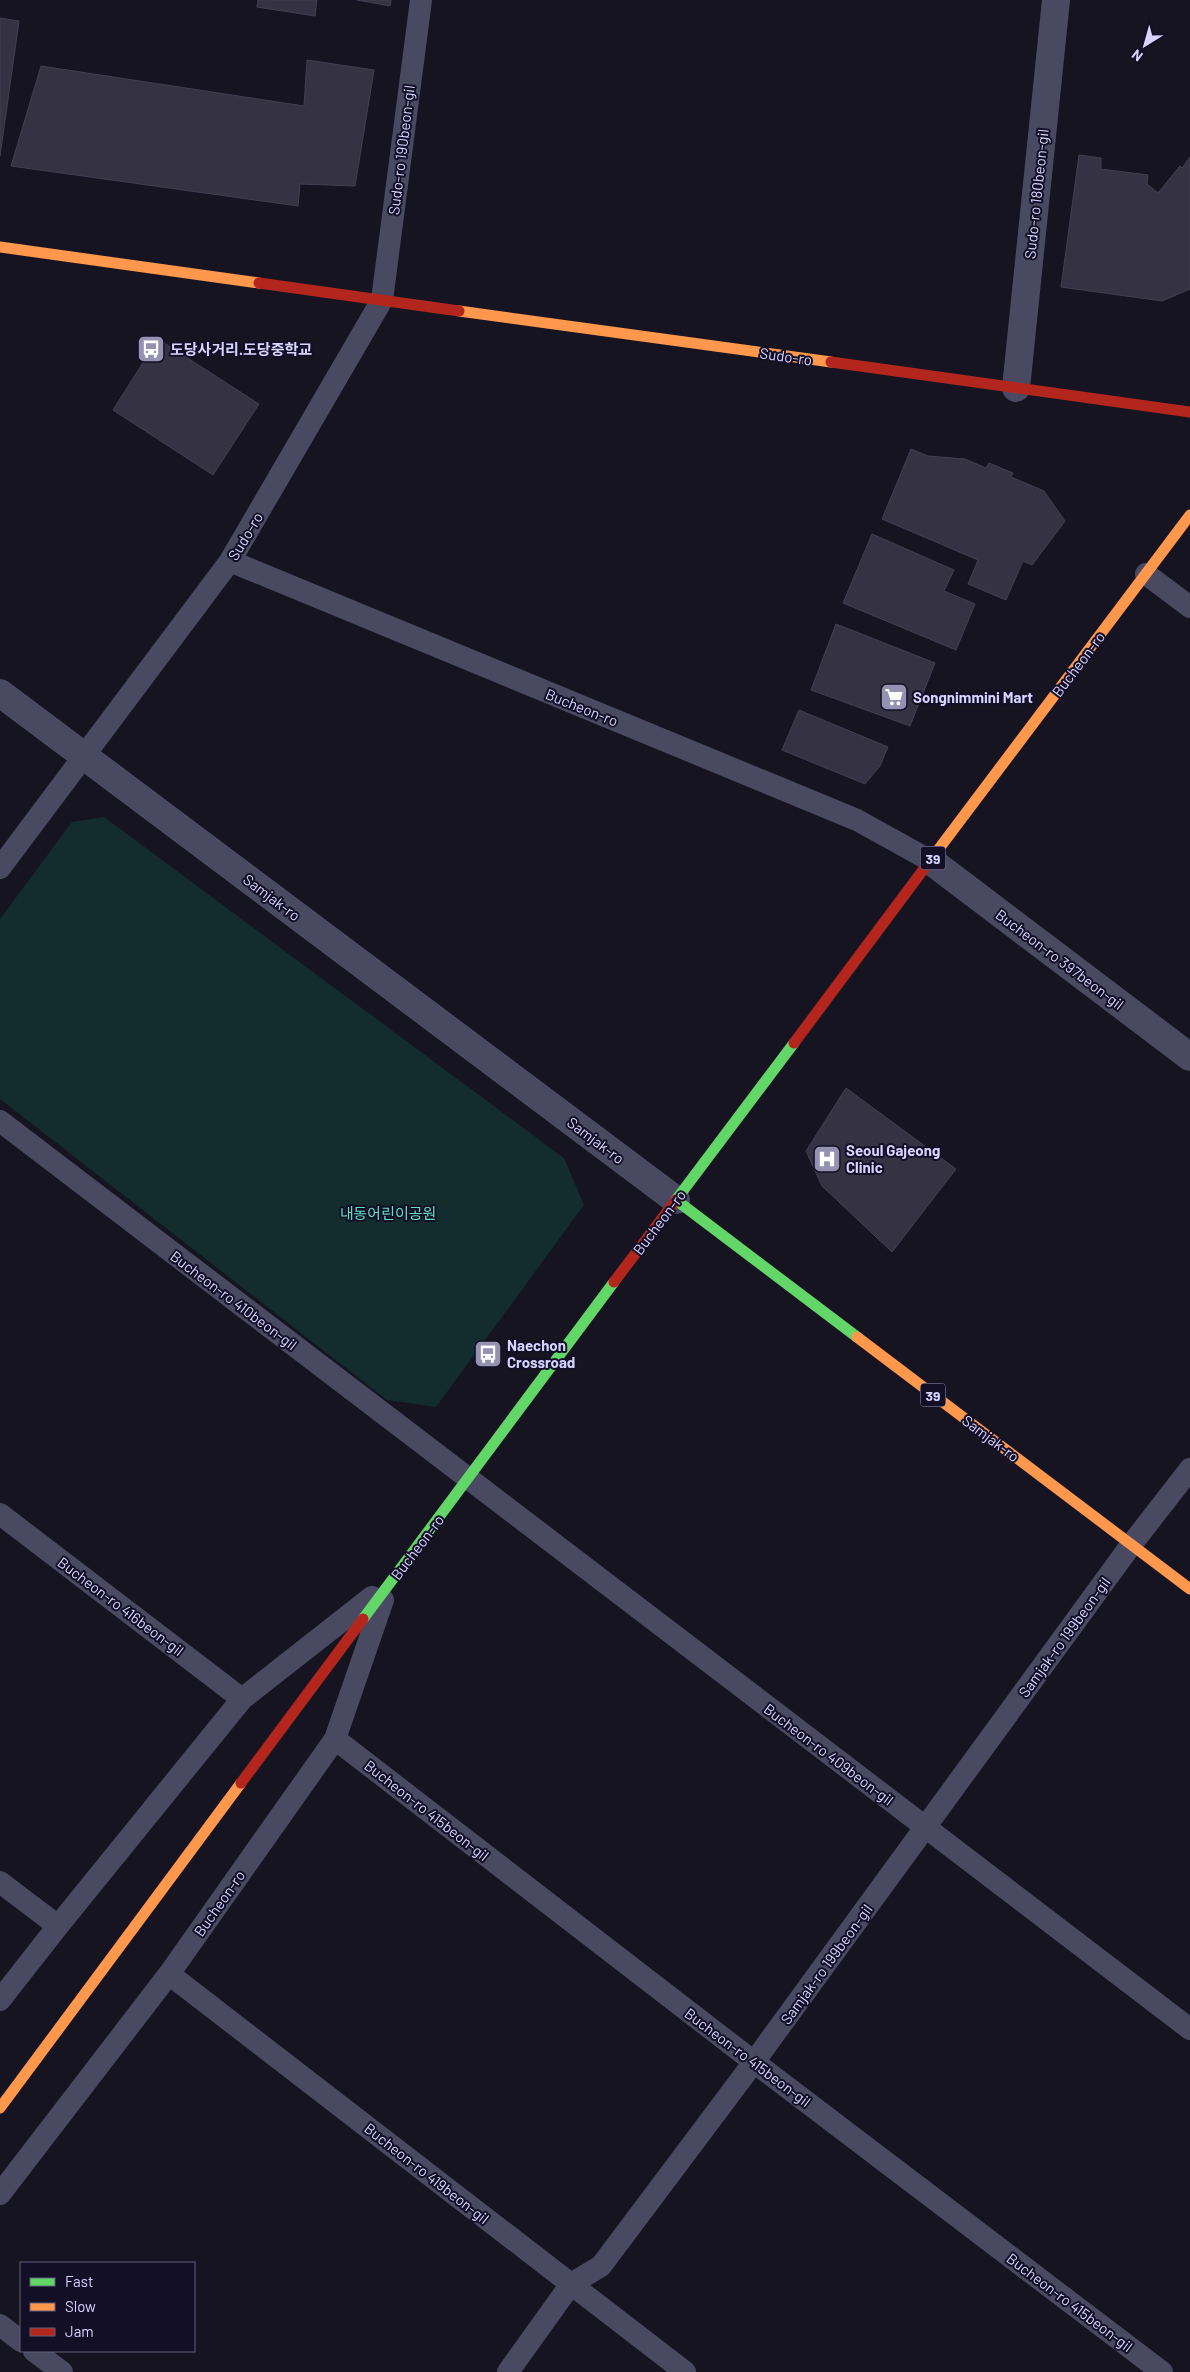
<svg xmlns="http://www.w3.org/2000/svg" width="1190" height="2372" font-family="Barlow,'Noto Sans KR',sans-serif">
	<rect width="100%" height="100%" fill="#161421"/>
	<path fill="#132c2d" d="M104,817L564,1158L584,1205L436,1407L387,1400L0,1099V919L72,822Z"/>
	<path fill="#343243" stroke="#433f54" d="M258,0H317L315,16L257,7Z
		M357,0H391L390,6Z
		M0,18L19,21L0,156Z
		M307,60L374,70L355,186L300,184L298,206L11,166L41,66L304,106Z
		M1079,155L1101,158V169L1148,175L1147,184L1158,193L1180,166L1182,168L1190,157V289L1162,301L1061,287Z
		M158,339L259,404L213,475L113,410Z
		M911,449L928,456L965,459L986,468L989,463L1013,473L1011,477L1044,491L1065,521L1032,565L1023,561L1006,600L968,584L978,560L882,519Z
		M872,534L954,570L944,591L975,604L956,650L843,603Z
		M836,624L935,663L910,726L811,690Z
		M799,710L888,747L880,766L865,784L782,750Z
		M846,1088L956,1169L892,1252L822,1186L806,1151Z"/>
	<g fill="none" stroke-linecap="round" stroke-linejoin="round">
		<path stroke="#4a4962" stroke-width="22" d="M230,561L857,820L931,861
			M1146,574L1190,607
			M0,868L230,561L382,300L421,0
			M0,1121L1190,2029
			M0,1514L242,1699
			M335,1739L754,2062L1162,2372
			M0,1882L58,1926
			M169,1974L685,2372
			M0,2000L58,1926L242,1699L372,1597
			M0,2194L169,1974L335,1739L383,1600
			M0,2325L21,2341
			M34,2351L62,2372
			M508,2372L571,2284L601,2266L754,2062L1131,1545L1190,1469"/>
		<path stroke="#4a4962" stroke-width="28" d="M1016,388L1056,0
			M0,693L676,1200
			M931,861L1190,1057"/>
		<path stroke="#63d668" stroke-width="11" d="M794,1043L676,1200L857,1337
			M363,1619L614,1282"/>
		<path stroke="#ff974d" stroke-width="11" d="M0,247L259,283
			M459,311L831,362
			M935,854L1190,515
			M857,1337L1190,1589
			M0,2108L241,1783"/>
		<path stroke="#b3261e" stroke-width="11" d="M259,283L459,311
			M831,362L1190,412
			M794,1043L935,854
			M614,1282L676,1200
			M241,1783L363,1619"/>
	</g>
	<defs>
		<g id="bus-square" transform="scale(1.4375)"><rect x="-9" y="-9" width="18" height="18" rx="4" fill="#9591b1" stroke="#130f26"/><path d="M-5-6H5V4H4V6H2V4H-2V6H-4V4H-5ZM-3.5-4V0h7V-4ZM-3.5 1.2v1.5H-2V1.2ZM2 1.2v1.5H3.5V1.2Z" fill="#fff"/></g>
		<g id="supermarket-square" transform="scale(1.4375)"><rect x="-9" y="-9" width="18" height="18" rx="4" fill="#9591b1" stroke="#130f26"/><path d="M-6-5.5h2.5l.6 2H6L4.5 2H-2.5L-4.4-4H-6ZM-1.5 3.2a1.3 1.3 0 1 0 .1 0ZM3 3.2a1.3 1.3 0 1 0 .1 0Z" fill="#fff"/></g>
		<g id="hospital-square" transform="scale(1.4375)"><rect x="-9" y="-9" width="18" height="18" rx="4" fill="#9591b1" stroke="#130f26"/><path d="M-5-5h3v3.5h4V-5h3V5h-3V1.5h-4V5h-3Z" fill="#fff"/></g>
	</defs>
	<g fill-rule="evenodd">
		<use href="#bus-square" x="151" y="349"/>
		<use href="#supermarket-square" x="894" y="697"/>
		<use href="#hospital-square" x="827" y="1159"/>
		<use href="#bus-square" x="488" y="1354"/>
	</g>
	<g text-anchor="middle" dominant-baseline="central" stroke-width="4" stroke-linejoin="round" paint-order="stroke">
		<g fill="#130f26" stroke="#9e99be" stroke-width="1">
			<rect x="920.5" y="846.5" width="25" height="23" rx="4"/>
			<rect x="920.5" y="1383.5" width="25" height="23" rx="4"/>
		</g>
		<g font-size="14" font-weight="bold" fill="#d9d4ff">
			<text x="933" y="858">39</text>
			<text x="933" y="1395">39</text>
		</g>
		<g font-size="15" fill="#d9d4ff" stroke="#130f26">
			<text transform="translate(401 150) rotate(-83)">Sudo-ro 190beon-gil</text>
			<text transform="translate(1036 194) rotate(-84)">Sudo-ro 180beon-gil</text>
			<text transform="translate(786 356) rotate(8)">Sudo-ro</text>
			<text transform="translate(245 536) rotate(-59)">Sudo-ro</text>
			<text transform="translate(1078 664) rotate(-53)">Bucheon-ro</text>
			<text transform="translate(582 707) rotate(22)">Bucheon-ro</text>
			<text transform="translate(272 897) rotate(37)">Samjak-ro</text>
			<text transform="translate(1060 959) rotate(37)">Bucheon-ro 397beon-gil</text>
			<text transform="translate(596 1140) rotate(37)">Samjak-ro</text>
			<text transform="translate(659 1222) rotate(-53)">Bucheon-ro</text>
			<text transform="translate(234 1300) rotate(37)">Bucheon-ro 410beon-gil</text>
			<text transform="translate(991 1438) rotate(37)">Samjak-ro</text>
			<text transform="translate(417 1547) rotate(-53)">Bucheon-ro</text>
			<text transform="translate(121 1606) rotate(37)">Bucheon-ro 416beon-gil</text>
			<text transform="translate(1064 1637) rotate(-54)">Samjak-ro 199beon-gil</text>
			<text transform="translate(829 1754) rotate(37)">Bucheon-ro 409beon-gil</text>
			<text transform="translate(427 1810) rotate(38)">Bucheon-ro 415beon-gil</text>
			<text transform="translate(219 1903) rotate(-55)">Bucheon-ro</text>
			<text transform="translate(826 1964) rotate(-54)">Samjak-ro 199beon-gil</text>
			<text transform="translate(748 2057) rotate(37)">Bucheon-ro 415beon-gil</text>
			<text transform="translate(427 2173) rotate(38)">Bucheon-ro 419beon-gil</text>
			<text transform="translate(1070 2302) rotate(37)">Bucheon-ro 415beon-gil</text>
		</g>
		<g font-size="15" font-weight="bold" fill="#d9d4ff" stroke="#130f26" text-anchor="start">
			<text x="170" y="349">도당사거리.도당중학교</text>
			<text x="913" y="697">Songnimmini Mart</text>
			<text x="846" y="1150">Seoul Gajeong<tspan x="846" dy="17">Clinic</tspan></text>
			<text x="507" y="1345">Naechon<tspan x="507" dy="17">Crossroad</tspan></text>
		</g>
		<g font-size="15" fill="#5fe0c0" stroke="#130f26">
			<text x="388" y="1213">내동어린이공원</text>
		</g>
	</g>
	<rect x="20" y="2262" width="175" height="90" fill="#130f26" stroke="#625e7d"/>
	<rect x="30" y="2278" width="25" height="8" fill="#63d668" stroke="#625e7d"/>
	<text x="65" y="2287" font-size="15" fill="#d9d4ff">Fast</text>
	<rect x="30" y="2303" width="25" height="8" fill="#ff974d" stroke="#625e7d"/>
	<text x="65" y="2312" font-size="15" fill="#d9d4ff">Slow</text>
	<rect x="30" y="2328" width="25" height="8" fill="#b3261e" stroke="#625e7d"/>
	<text x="65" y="2337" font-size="15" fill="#d9d4ff">Jam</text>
	<g transform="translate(1145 45) rotate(217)" stroke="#130f26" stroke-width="4" paint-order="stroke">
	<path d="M0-4L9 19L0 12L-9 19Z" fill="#d9d4ff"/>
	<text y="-8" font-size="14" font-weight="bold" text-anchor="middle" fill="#d9d4ff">N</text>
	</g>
</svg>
